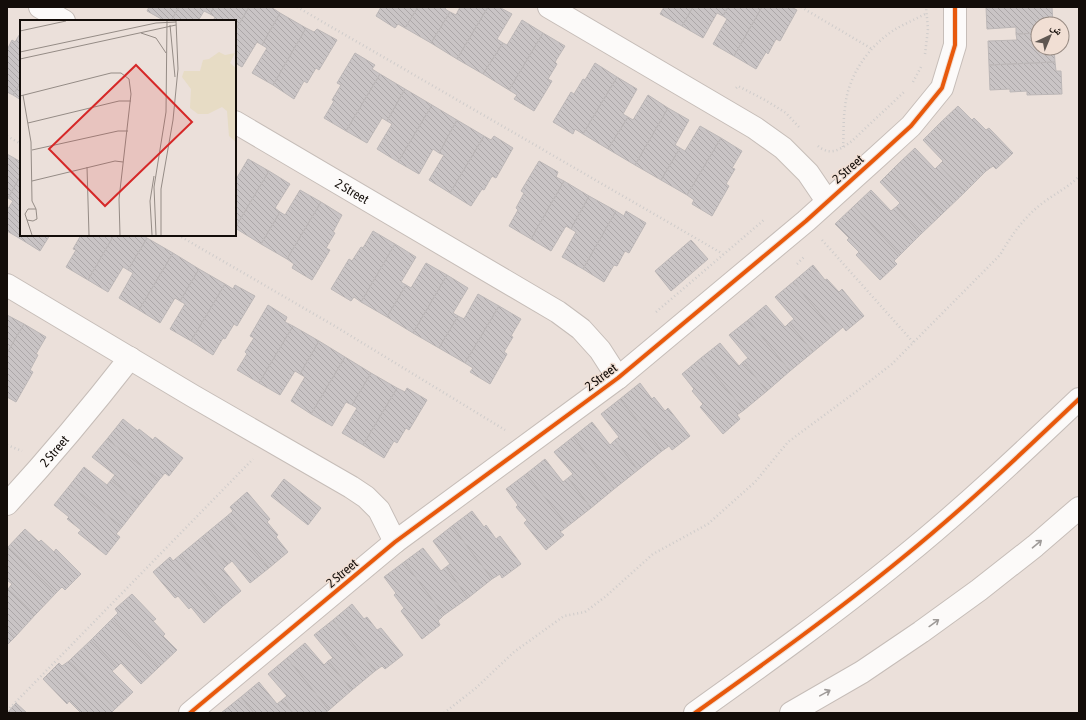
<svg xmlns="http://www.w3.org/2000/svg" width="1086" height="720" font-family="'Asap Condensed','Noto Naskh Arabic',sans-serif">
	<defs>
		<pattern id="building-back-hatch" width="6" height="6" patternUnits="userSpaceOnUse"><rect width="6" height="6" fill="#c9c4c5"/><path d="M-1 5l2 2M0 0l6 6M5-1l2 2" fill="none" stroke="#aca7a8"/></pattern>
	</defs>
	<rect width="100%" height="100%" fill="#ebe0da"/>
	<path fill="url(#building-back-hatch)" stroke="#bcb7b7" d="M149,7H179L171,21H165L147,11Z
		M179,7H214L210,14L204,11L198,21H171Z
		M214,7H249L235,31V21H213L215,17L210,14Z
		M249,7H271L280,13L262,45L257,42L242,67L235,63V31Z
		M381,7H418L405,28L398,24L395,28L376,16Z
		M418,7H446L445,9L450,12L431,43L405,28Z
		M460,7H488L457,59L431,43L450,12L456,15Z
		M488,7H499L512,14L497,39L503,43L483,74L457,59Z
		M664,7H693L682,26L660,14Z
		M693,7H728L723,16L717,13L703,38L682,26Z
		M728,7H762L734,56L713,44L727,19L723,16Z
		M762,7H791L797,10L780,41L776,39L768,54L766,52L756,69L734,56Z
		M986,7H1052L1053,24H1038V33L1016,34V27L987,29Z
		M280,13L306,28L273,85L252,73L267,48L262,45Z
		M522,20L543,33L509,90L483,74L503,43L507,45Z
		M306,28L314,32L317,29L337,40L319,70L316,68L307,83L304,81L294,99L273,85Z
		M21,32V82L13,95L7,92V50L12,40L15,42Z
		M543,33L565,46L555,62L557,64L548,79L552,81L534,111L514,99L517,95L509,90Z
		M1038,33V48H1054L1055,62L989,65L988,41L1017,40L1016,34Z
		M355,53L375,65L372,69L380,74L346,131L324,118L334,101L332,100L341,85L337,83Z
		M1055,62L1056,71H1061L1062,94L1027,95V91L1010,92V89L990,90L989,65Z
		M595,63L617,77L583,134L575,129L573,134L553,122L571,92L574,94L583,79L585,80Z
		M380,74L405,89L387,121L382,118L367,143L346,131Z
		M617,77L637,89L623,114L628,117L608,149L583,134Z
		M21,82V100L13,95Z
		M405,89L432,105L398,162L377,149L392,124L387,121Z
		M648,95L668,108L635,165L608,149L628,117L633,120Z
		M432,105L457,120L439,153L433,149L419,174L398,162Z
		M958,106L972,120L974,118L986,130L989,128L1013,153L996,169L993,166L986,171L940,123Z
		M668,108L689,120L675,145L680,148L661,180L635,165Z
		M457,120L484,136L450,193L429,180L444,155L439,153Z
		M940,123L986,171L965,192L939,165L943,161L923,140Z
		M700,126L721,138L687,195L661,180L680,148L685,151Z
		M484,136L491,140L494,136L513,148L496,178L492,176L484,190L482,189L471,206L450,193Z
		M721,138L742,151L732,168L735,169L726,184L729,186L712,216L692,204L694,200L687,195Z
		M915,148L935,169L939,165L965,192L943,213L897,165Z
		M7,154L21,162V175L8,198L7,197Z
		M248,159L269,171L235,228V181Z
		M539,161L558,172L556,177L564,181L531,239L509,226L518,210L516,208L524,193L521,191Z
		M897,165L943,213L921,234L896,207L900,203L880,182Z
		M269,171L290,184L275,208L280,212L261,244L235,228Z
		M21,175V234L19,238L7,231V210L13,201L8,198Z
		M564,181L589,196L571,229L566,226L551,251L531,239Z
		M300,190L321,202L287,259L261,244L280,212L285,215Z
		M871,190L891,211L896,207L921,234L900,255L854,206Z
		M589,196L616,211L583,269L562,257L576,232L571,229Z
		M321,202L342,215L333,232L335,233L326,248L330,250L312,280L292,268L294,264L287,259Z
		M854,206L900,255L894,261L897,264L880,280L856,255L859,252L847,240L849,238L835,224Z
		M616,211L624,216L626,211L646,223L629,253L625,251L617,266L614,265L604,282L583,269Z
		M373,231L395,244L361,302L354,297L351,301L331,289L349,259L352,261L361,247L363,248Z
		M21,234V235H50L40,251L19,238Z
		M81,235H114L88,280L66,267L76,250L73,249Z
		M114,235H142L147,238L128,270L123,267L108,292L88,280Z
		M147,238L173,253L139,310L119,298L133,273L128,270Z
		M691,240L708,259L671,291L655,271Z
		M395,244L416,257L401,282L406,285L387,317L361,302Z
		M173,253L199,269L180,301L175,298L160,323L139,310Z
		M426,263L447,275L413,333L387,317L406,285L411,288Z
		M813,265L825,280L827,279L839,292L842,289L864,316L846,331L843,327L836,333L793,282Z
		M199,269L225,284L191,341L170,329L185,304L180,301Z
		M447,275L468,288L453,313L458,316L439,348L413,333Z
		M793,282L836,333L813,352L789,323L794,319L775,297Z
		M225,284L233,289L235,285L255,296L237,326L234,324L225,339L223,338L213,355L191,341Z
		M478,294L499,306L465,363L439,348L458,316L464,319Z
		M268,305L287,317L285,322L293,326L259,383L237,370L247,354L245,352L254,338L250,336Z
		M766,305L785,327L789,323L813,352L790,371L748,320Z
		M499,306L521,319L511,336L513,337L504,352L507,354L490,384L470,372L473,368L465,363Z
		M7,315L24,324L7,353Z
		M748,320L790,371L767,391L743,362L748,358L729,335Z
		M24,324L46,337L36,354L38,355L30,370L33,372L16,402L7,397V353Z
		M293,326L319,341L300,374L295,371L280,395L259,383Z
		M319,341L345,357L311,414L291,401L305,377L300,374Z
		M720,343L739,366L743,362L767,391L744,410L701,358Z
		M345,357L371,373L352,405L346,402L332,426L311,414Z
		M701,358L744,410L737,415L740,419L723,434L700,407L703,404L692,391L694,389L682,374Z
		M371,373L397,388L363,445L342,433L357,408L352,405Z
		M640,383L652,399L654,397L665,411L668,408L690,436L672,450L669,446L662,451L620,399Z
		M397,388L405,392L407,388L427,400L409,430L406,428L397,443L394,441L384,458L363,445Z
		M620,399L662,451L638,470L615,440L619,437L601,414Z
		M123,419L138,431L139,429L153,440L155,437L183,458L169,476L165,473L159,480L107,439Z
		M592,422L610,445L615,440L638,470L614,489L573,437Z
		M573,437L614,489L591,508L568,478L573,474L554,452Z
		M107,439L159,480L140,504L111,480L115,475L92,457Z
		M545,459L563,482L568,478L591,508L568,526L526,474Z
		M84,467L107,485L111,480L140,504L122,527L70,485Z
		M526,474L568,526L560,532L564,535L546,550L524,523L527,520L516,507L518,505L506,489Z
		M284,479L321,508L308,525L271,496Z
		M70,485L122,527L116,534L120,537L106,555L78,533L81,530L67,519L69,517L54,505Z
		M247,492L270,519L267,522L278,535L276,537L288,552L269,568L226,517L233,511L230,507Z
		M472,511L484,527L486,525L496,539L500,536L521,564L502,578L500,574L492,579L452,526Z
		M226,517L269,568L250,583L232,561L227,565L203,536Z
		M452,526L492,579L468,598L446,567L450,564L433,541Z
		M25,529L39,542L41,540L54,552L56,549L81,574L65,590L62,587L56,593L8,547Z
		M203,536L227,565L223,569L241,591L223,606L180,555Z
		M8,547L56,593L35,615L8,589L12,584L7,580Z
		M423,548L441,571L446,567L468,598L444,615L404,562Z
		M180,555L223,606L204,623L191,607L189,609L178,596L175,598L153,572L170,557L173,561Z
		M404,562L444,615L438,621L440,625L422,639L401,611L404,608L394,595L396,593L384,577Z
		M8,589L35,615L15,637L7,629V590Z
		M132,594L156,619L153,621L165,634L163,636L177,650L159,667L112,619L118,613L115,609Z
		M352,604L364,619L367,617L377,630L381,628L403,655L385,669L382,666L375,671L333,620Z
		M112,619L159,667L141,684L121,663L117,667L91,640Z
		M333,620L375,671L352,690L328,661L333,658L314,635Z
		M7,629L15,637L7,645Z
		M91,640L117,667L112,671L133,692L115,709L69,661Z
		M305,643L324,665L328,661L352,690L329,710L287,658Z
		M287,658L329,710L325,713H293L282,700L287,696L268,674Z
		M69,661L115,709L111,713H84V712L81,713L69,701L67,704L43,679L59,663L62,666Z
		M259,682L277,704L282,700L293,713H254L241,697Z
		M241,697L254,713H221Z
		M16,703L27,713H7Z"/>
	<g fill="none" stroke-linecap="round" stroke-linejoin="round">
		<g stroke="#c6bdb8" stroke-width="24">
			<g id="minor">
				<path d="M40,7L64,21"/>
				<path d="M549,7L755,128L783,148L808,173L827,201"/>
				<path id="s1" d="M235,122L558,312L581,329L600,350L618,378"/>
				<path d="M7,285L193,396L351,487L366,497L379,510L395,542"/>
				<path id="s2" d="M7,504C50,457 91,408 130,358"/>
				<path d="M190,713L395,542L618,378L806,221L877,157L911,126L942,88L955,45V7"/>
				<path d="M695,713C765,663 835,613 901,559C963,509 1021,454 1079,399"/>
				<path d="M791,713L862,672L921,632L979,590L1035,546L1079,508"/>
			</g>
		</g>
		<path stroke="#cfcccb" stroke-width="2.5" stroke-dasharray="1 3" stroke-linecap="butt" d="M297,7L723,254
			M801,7L872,49
			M925,54L928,29L926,7
			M913,82L922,65
			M736,88L738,86L765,100L786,113L799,127
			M7,136L21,144
			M818,146C820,148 824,150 827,151C836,153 845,146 852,141L905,91
			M843,147C844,134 843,120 845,107C848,76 868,47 894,30C904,24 916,19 927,13
			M178,235L333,325L505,430
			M822,240L913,342
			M797,264L805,256
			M656,312L765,219
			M7,445L22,451
			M7,711L253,459
			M444,713L476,688L514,652L564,616L585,612L605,597L653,554L708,524L755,482L788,442L861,388L892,364L1000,255C1012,234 1025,216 1044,202C1056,193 1069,187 1079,176"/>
		<use href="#minor" stroke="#fcfaf9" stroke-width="22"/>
		<g stroke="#f1dfd4" stroke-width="6">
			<path id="cycleway" d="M190,713L395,542L618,378L806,221L877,157L911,126L942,88L955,45V7
				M695,713C765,663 835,613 901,559C963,509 1021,454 1079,399"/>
		</g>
		<use href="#cycleway" stroke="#e8590c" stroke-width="4"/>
	</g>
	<defs><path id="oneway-shaft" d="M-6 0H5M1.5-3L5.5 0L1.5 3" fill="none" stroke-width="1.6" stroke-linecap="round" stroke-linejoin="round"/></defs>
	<g stroke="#9f9b99">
		<use href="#oneway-shaft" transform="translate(1037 544) rotate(-40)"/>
		<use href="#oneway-shaft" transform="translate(934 623) rotate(-36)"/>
		<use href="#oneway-shaft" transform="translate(825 693) rotate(-29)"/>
	</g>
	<g text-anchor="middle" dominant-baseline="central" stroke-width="3" stroke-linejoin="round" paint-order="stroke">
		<g font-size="13" fill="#130d09" stroke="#f1dfd4">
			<text transform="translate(848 169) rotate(-41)">2 Street</text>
			<text stroke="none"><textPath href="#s1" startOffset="136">2 Street</textPath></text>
			<text transform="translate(601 377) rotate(-37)">2 Street</text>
			<text stroke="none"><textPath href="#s2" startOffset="71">2 Street</textPath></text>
			<text transform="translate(342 573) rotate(-40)">2 Street</text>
		</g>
	</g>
	<g transform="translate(20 20)">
		<rect width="216" height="216" fill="#ebe0da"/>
		<path d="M199,32L205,35L215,33L210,43L216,48V122L209,116L207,91L202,87L188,94H178L170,88L171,69L162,57L164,51H180L183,40L189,39Z" fill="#e7dcc5"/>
		<path fill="none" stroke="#958c86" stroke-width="1" d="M150,5L155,57M0,11L46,1M121,13L136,18L146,33M0,32L136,3L156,2M0,39L156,5M3,75L11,122L12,181L16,189M0,76L91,53H101L109,59L111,74L99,179L100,215M8,103L99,81H111M12,130L98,111H108M67,147L69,215M12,161L95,141L103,142M7,200L13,201L17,199L16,189H8L5,194L12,215M132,215L130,181L134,156M136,215L134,167L146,92L147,1M141,215V169L153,100L158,49L156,1"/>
		<path fill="#d62828" fill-opacity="0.15" stroke="#d62828" stroke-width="2" d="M116,45L172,102L85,186L29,129Z"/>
		<rect width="216" height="216" fill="none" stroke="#130d09" stroke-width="2"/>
	</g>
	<rect width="1086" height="720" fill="none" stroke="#130d09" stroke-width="16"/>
	<g transform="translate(1050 36) rotate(44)"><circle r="19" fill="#f1dfd4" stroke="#988b83"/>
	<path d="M0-3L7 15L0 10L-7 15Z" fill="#5f5752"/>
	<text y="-6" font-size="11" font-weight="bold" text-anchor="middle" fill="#130d09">ش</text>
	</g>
</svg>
